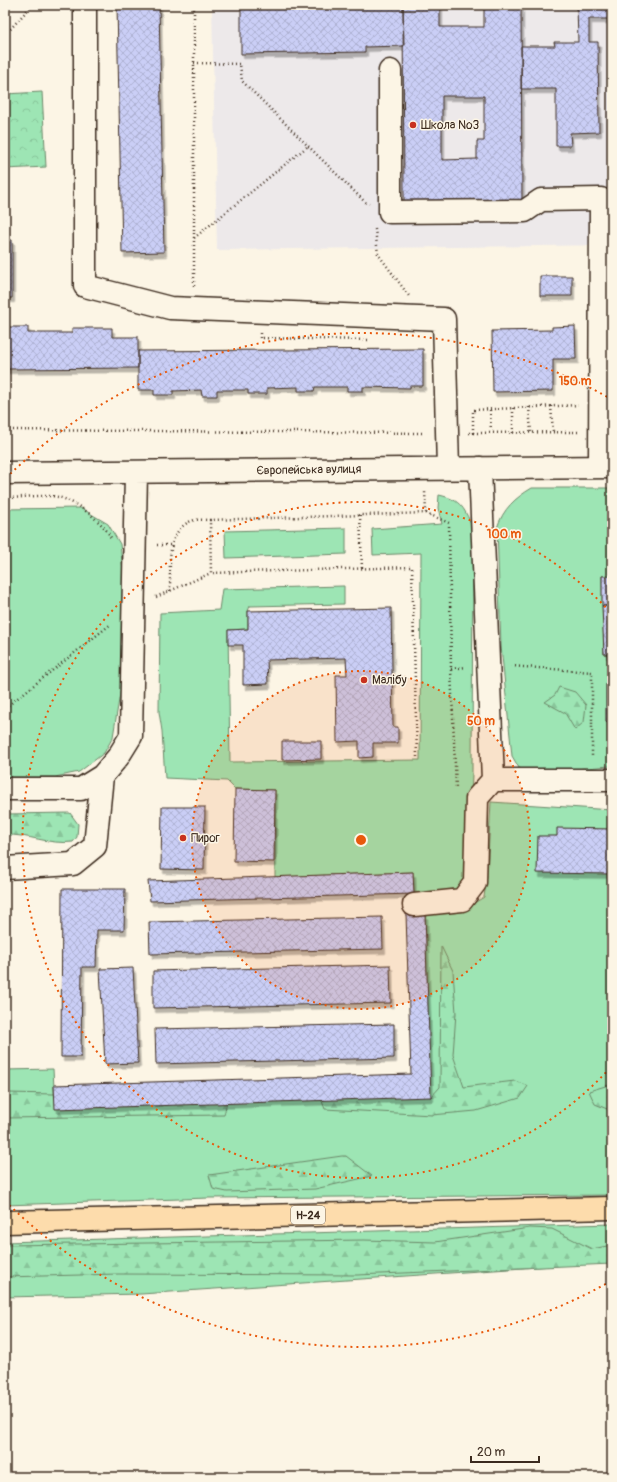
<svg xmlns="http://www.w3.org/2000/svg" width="617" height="1482" font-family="Pangolin,sans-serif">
	<defs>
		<pattern id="forest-firs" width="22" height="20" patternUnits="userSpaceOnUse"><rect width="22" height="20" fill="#9de5b4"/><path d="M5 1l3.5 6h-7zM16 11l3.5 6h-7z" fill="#88c59a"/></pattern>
		<pattern id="park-crowns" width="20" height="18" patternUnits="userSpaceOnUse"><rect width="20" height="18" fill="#9de5b4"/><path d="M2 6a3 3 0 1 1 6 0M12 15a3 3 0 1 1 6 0" fill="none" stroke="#88c59a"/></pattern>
		<pattern id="building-cross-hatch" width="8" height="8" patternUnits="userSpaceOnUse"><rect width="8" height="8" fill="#cacef6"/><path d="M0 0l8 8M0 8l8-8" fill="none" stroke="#aeb1d2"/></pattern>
		<filter id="shadow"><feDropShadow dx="2.5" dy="4.5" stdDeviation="0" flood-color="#0004"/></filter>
	</defs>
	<rect width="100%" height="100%" fill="#fcf5e5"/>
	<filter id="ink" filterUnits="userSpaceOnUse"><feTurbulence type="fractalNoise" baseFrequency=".025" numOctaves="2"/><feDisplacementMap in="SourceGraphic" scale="8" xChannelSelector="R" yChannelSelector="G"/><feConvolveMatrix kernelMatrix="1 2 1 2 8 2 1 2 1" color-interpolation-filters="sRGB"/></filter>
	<g filter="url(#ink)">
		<path fill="#ede9ea" d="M212,5H612V245L217,250Z"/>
		<path fill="#9de5b4" stroke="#6c8869" d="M532,488H612V576H602L604,654H612V684L606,722H612V749L610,766L538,772L519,768L512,756L501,646L497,528C503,509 515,498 532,488Z
			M439,495C462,500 465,509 473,530L472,773L469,882L455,893L414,894L413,872L275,877V790L235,789L227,781L165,778L162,731L159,712L160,613L219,610L222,589L344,586V604L250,606L248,611V629L228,630L230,762L420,760L421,553L373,555L372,529L442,524L438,508Z
			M81,508L108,524L120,544L124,580L121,687L113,737L104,753L79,772L55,777H5V509Z
			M346,528V554L226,558L225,531Z
			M491,802L612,810V1195L209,1198L5,1205V1070L53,1069L55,1108L430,1097L425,914C451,913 462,911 484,897L487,876Z
			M612,1224V1262L141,1294L5,1297V1242Z"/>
		<path fill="url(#forest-firs)" stroke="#6c8869" d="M559,687L575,692L586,705L584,722L575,730L565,713L545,702L555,695Z
			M70,813L78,824L77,837L73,842C49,845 28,834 5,835V814Z
			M441,946L453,971L456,1013L453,1055L464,1087L515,1081L528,1086L520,1098L476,1111L432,1115L325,1109L320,1096L362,1090L431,1097L440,1087Z
			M612,1084V1111L595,1104L589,1091Z
			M9,1093L228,1098L224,1115L5,1118V1094Z
			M342,1156H346L372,1176L315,1189L227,1192L213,1189L209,1175Z
			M530,1228L552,1229L592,1249L612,1245V1264L357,1275L118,1274L5,1277V1245L364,1240L435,1242Z"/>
		<path fill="url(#park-crowns)" stroke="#6c8869" d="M42,92L46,167L5,169V94Z"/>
		<path fill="url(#building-cross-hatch)" stroke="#3b2a1e" fill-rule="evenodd" filter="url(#shadow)" d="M117,5H159L164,252L122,253Z
			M241,5H403L404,46L365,47V52L241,54Z
			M403,5H440V27H484V5H521L522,203L404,204ZM442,96H484V141H477V159L442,160Z
			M577,5H612V19H589V42H598L599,132L570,133L571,146H556V89H521V46H555L554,42H578Z
			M5,240H12V298H6V327H28V333H72V328H112V337H138V368L5,369Z
			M540,276H572V296H540Z
			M575,326L576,359H553V391L493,392L492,331L552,330V327Z
			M423,349V386H410V388L363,387V391H347V387H315L314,391H298V387L267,388V394H248V390H217V396H202L201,390L173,391V395H154V390H138V351Z
			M602,576H612V606H602Z
			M602,606H612V654H604Z
			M391,608L393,727H398V743H373V757L359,758V741L337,742L336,675H347L346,658L267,660L268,684L243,685V645H228V630L248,629V611Z
			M606,684H612V722H606Z
			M282,741H321V759L282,760Z
			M235,789L275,790L274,862L234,861Z
			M162,807H205L204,870L161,869Z
			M557,828L612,829V874L537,873L538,836H557Z
			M413,872L414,894L150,901L148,881Z
			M62,889H125L124,930H97L96,967H82L81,1057H61Z
			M406,914H425L431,1097L55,1109L54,1085L411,1074Z
			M382,917L383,949L150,954L149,922Z
			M390,965L391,1003L153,1008V971Z
			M133,968L138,1063L105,1064L100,969Z
			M394,1024V1058L156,1064L155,1029Z"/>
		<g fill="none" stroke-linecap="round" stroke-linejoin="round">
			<g stroke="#3b2a1e" stroke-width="25">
				<path id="minor" d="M85,5V286L170,308L444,319L448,468
					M390,71V212L525,211L541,200L601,199L600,467
					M480,468L493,780H612
					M5,473L612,467
					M5,789H81L102,776L118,757L131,736L136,472
					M5,868L73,864L95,846L102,776
					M414,905L462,900L475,883L477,798L493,780"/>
			</g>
			<g stroke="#3b2a1e" stroke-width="25">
				<path id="major" d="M5,1222L612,1208"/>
			</g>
			<path stroke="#3b2a1e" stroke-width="2.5" stroke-dasharray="1 3" stroke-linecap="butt" d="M5,35L32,5
				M194,63L240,64L242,81L365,202L369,204
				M375,229L378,254L409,296
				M194,238L308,146
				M194,286V5
				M260,333V338L368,340
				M551,406L553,432
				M529,407L531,432
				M513,408V433
				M490,410L491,432
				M5,430L424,433
				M469,433L578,432
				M473,433V410L578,405
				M5,498C19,498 45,494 58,497C74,500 105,523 111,538
				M426,513L449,523L451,669L456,789
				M360,515L362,569
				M157,545H171
				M170,591C171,567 164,533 191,521C196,519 204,520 210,520
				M156,597L211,573
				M511,666L592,672V758
				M451,669L466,667
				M5,708L111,624
				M417,757L412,567L211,573L210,520L426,513L425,491"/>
			<use href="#minor" stroke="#fcf5e5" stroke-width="22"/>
			<use href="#major" stroke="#fddcac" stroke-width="22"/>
		</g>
	</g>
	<circle cx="361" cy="840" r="169" fill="#e8590c" fill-opacity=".12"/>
	<g fill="none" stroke="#e8590c" stroke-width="2" stroke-dasharray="2 4">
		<circle cx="361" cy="840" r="169"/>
		<path d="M610 1068A338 338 0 1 1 610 612"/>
		<path d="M611 1281A507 507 0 0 1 6 1202M6 478A507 507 0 0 1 611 399"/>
	</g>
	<g fill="#c8321e" stroke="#fcf5e5" stroke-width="1.5">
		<circle cx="413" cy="125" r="4"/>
		<circle cx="364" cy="680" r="4"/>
		<circle cx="183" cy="838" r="4"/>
	</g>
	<g text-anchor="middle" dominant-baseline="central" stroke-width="3" stroke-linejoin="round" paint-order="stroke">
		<rect fill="#fcf5e5" stroke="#75675a" stroke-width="1" x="291" y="1206" width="34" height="18" rx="3"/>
		<g font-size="11" font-weight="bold" fill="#3b2a1e">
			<text x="308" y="1215">Н-24</text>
		</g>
		<g font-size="12" fill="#3b2a1e" stroke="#fcf5e5" text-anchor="start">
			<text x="421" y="125">Школа №3</text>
			<text x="372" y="680">Малібу</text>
			<text x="191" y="838">Пирог</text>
		</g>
		<g font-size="12" fill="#3b2a1e" stroke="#fcf5e5">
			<text transform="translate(309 470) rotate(-1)">Європейська вулиця</text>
		</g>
	</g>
	<circle cx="361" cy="840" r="6" fill="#e8590c" stroke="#fcf5e5" stroke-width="2"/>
	<g font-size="12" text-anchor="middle" font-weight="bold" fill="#e8590c" stroke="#fcf5e5" stroke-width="3" stroke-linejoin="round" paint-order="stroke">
		<text x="575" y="385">150 m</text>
		<text x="504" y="538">100 m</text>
		<text x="481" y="725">50 m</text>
	</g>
	<rect width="617" height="1482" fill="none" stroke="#fcf5e5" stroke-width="20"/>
	<rect x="10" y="10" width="597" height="1462" fill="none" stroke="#3b2a1e" stroke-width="1.5" filter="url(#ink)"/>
	<path d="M471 1456v6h68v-6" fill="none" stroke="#3b2a1e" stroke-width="2"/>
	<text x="477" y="1456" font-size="12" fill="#3b2a1e" stroke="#fcf5e5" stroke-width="3" paint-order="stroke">20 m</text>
</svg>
